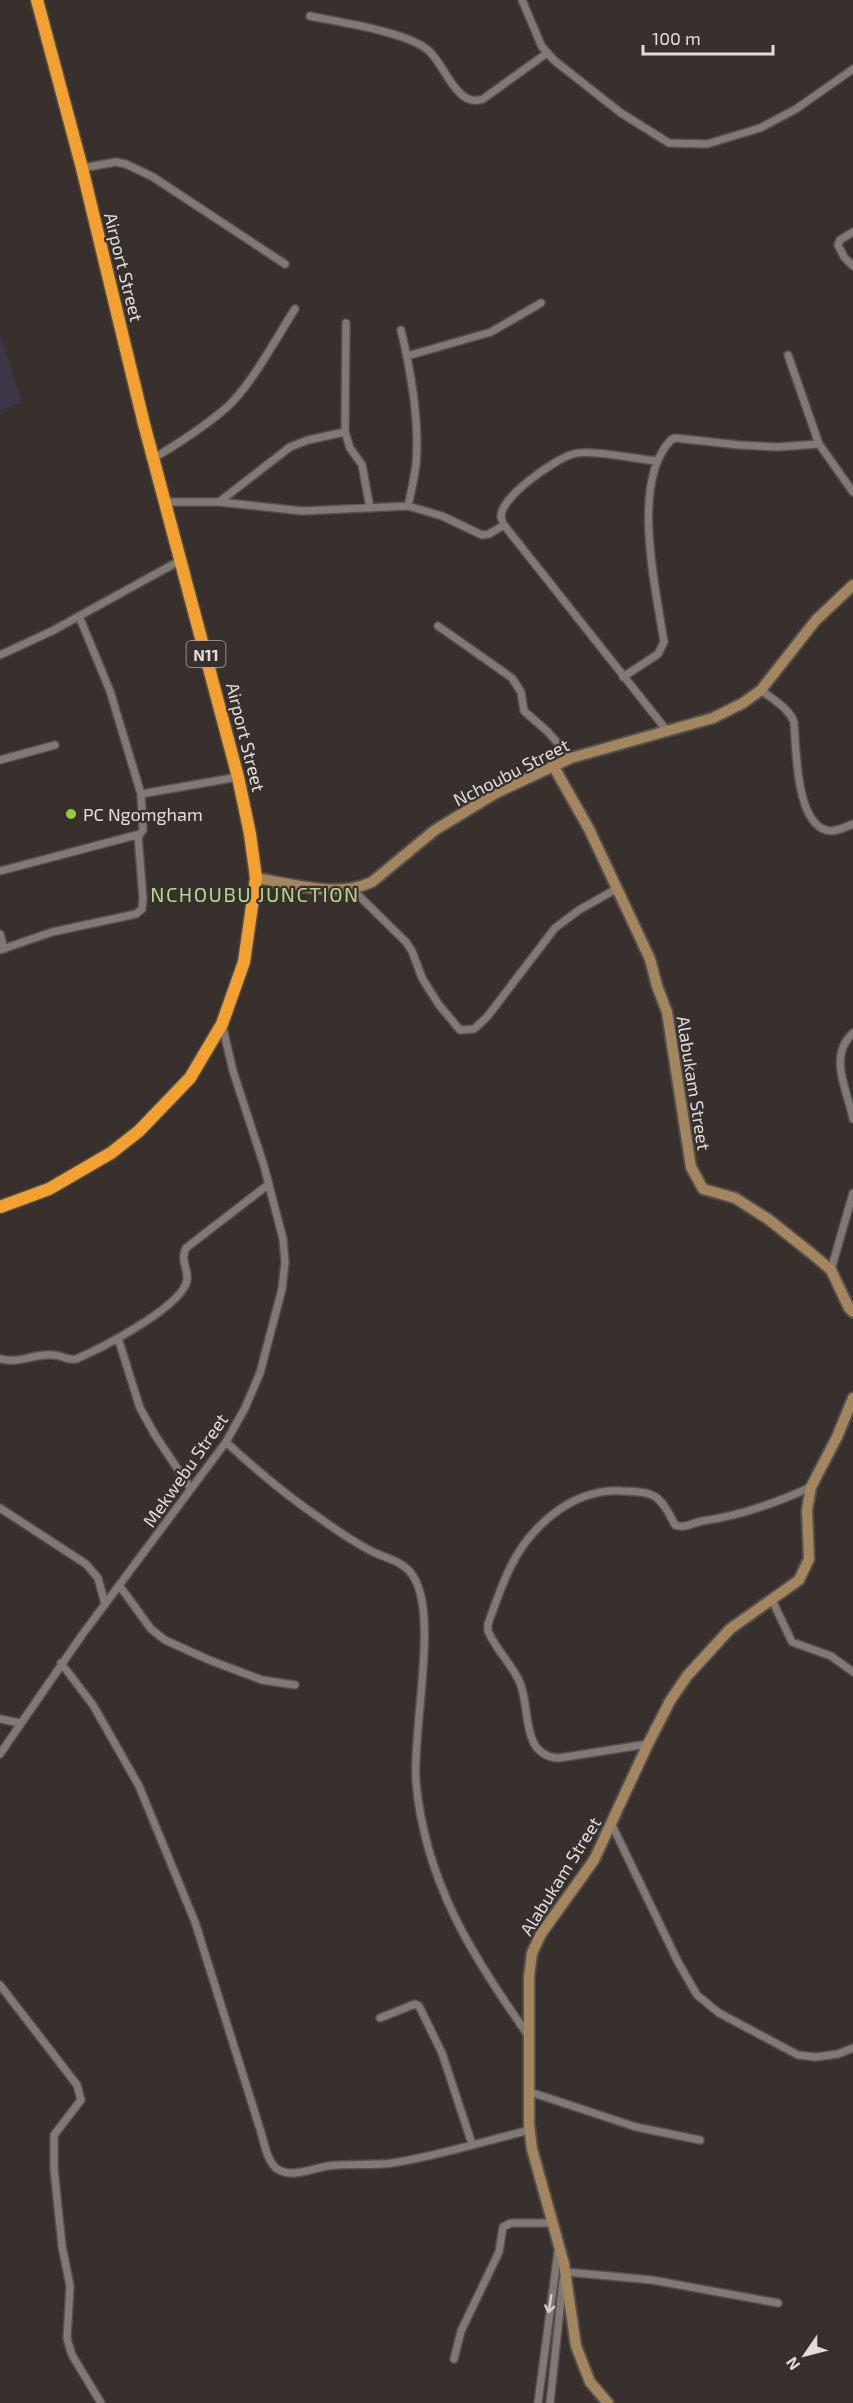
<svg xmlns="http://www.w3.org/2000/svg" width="853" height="2403" font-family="'Exo 2',sans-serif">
	<rect width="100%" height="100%" fill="#37302d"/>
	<path fill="#3e3546" d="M0,333L22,403L0,410Z"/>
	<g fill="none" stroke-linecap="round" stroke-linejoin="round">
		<g stroke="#554f4c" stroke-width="10">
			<path id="street" d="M522,0L542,47L555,61L621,113L669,143L707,144L760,128L796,109L853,69
				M310,16C338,22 409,32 429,51C445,65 457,109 483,99L547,53
				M82,168L116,162L126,164L153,177L285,264
				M853,232L840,240L838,245L844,257L853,266
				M346,323L345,432L350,448L362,465L370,508
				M401,330C411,372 420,421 416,465C414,479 411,493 408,506
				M788,355L819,444
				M407,356L491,332L541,303
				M154,458C179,443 204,427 226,408C251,386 276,338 295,309
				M656,461C636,459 590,449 573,454C555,459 500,497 501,517C501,517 503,525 504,525L668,732
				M165,502H219L302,511L408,506L442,516L482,535L489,534L504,525
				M219,502L290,447L308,440L345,432
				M79,616L110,691L141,794
				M438,626L512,678L521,692L524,711L547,731L571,758
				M0,655L52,631L181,560
				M623,677L658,654L664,642C656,589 630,482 671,440L675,438L739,445L778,447L819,444L853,492
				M761,690C773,700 788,707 794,722C796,747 796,822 826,830C835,833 845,827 853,824
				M0,760L55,745
				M0,871L140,834L143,830L141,794L238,777
				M353,890L406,942L412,951L422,978L439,1005L460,1030L474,1029L487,1017L555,928L579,910L618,888
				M0,934L4,949
				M0,950L52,932L136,914L142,909L143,899L138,835
				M853,1033C827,1057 848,1091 853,1119
				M831,1270L853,1193
				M118,1338L140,1408L155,1435L191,1489
				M0,1359C22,1364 34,1353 53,1355C62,1355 67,1361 76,1359C102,1348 175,1310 186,1284C191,1272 179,1261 186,1248L269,1184
				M226,1442C256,1470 287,1496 321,1519C336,1530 354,1542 371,1551C385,1558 404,1561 413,1576C439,1615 412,1730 416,1782C425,1881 472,1956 528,2035
				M0,1508L86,1564L98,1578L105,1604
				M119,1585L151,1629L165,1640L209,1660L262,1680L295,1685
				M772,1600L792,1642L831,1656L853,1672
				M61,1663L93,1705L139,1786L195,1922L260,2129C264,2141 267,2164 279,2170C293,2178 314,2168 328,2166C349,2163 371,2166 392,2163C439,2156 484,2141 530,2130
				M0,1719L20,1723
				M648,1744L559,1758C520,1756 531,1708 520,1683C512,1664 496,1650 488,1631V1624C495,1605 501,1586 510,1568C530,1526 573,1488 622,1491C656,1492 659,1494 675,1525C684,1529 692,1523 702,1521C740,1516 776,1503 811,1487
				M0,1754L82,1635L226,1442L245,1408L260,1373L282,1289L285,1262L283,1239L264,1166L233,1071L222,1024
				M612,1825L678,1962L697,1995L719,2013L798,2055L815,2057L838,2054L853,2048
				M0,1985L77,2085L81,2100L54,2135V2169L62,2246L70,2286L67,2339L72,2355L101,2403
				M380,2018L415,2004L419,2006L442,2053L472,2144
				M530,2092L636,2127L700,2140
				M566,2272L652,2280L778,2303
				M454,2359L461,2331L499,2252L503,2227L511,2223H552
				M538,2403L558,2251
				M550,2403L563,2280"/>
		</g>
		<g stroke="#554f4c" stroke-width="14">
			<path id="secondary" d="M554,767L589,829L650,959L657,986L667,1012L691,1167L703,1189L735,1198L768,1219L811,1253L831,1270L849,1308L853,1312
				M256,878C292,884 338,898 372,882L435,830L496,793L571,758L713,718L743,703L761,690L816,620L853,585
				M608,2403L590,2382L576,2346L564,2264L532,2149L529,2124V1977L532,1953L541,1934L594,1860L648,1744L670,1701L687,1676L730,1629L799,1580L809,1559L807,1510L811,1487L837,1437L853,1398"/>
		</g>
		<g stroke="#554f4c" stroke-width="15">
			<path id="highway" d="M0,1207L49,1189L111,1153L139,1131L190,1078L222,1024L244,962L256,878L250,834L238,777L144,424L82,168L37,0"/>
		</g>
		<use href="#street" stroke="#817975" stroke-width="7"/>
		<use href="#secondary" stroke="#a38560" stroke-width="10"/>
		<use href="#highway" stroke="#f2a130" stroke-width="12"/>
	</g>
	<defs><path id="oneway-shaft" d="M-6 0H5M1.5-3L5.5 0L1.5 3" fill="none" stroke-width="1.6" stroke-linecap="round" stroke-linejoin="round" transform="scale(1.5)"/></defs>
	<use stroke="#d3cdcc" href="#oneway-shaft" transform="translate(550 2304) rotate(99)"/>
	<circle fill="#96cc39" stroke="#37302d" stroke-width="2" cx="71" cy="814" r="6"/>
	<g text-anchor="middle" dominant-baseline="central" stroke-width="4.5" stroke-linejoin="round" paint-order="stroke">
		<rect fill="#37302d" stroke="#aea8a7" stroke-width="1.5" x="186.5" y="641" width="39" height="26" rx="4.5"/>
		<g font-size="16" font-weight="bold" fill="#e1dcdb">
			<text x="206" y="654">N11</text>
		</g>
		<g font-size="18" fill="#e1dcdb" stroke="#37302d">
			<text transform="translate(124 267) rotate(76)">Airport Street</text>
			<text transform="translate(246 737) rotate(76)">Airport Street</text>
			<text transform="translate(511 772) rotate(-27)">Nchoubu Street</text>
			<text transform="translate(694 1083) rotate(81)">Alabukam Street</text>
			<text transform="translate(185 1470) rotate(-55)">Mekwebu Street</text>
			<text transform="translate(560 1876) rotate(-58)">Alabukam Street</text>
		</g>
		<g font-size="18" fill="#e1dcdb" stroke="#37302d" text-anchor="start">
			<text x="83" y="814">PC Ngomgham</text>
		</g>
		<g font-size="20" letter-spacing="1.5" fill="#b6d58e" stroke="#37302d">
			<text x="255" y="894">NCHOUBU JUNCTION</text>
		</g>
	</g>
	<g transform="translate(805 2355) rotate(235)" stroke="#37302d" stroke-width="4.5" paint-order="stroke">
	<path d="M0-4.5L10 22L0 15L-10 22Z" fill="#e1dcdb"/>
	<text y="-9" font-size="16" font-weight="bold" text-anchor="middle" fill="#e1dcdb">N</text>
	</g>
	<path d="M643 45v9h130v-9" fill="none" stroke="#e1dcdb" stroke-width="3"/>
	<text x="652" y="45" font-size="18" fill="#e1dcdb" stroke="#37302d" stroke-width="4.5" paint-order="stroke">100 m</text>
</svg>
